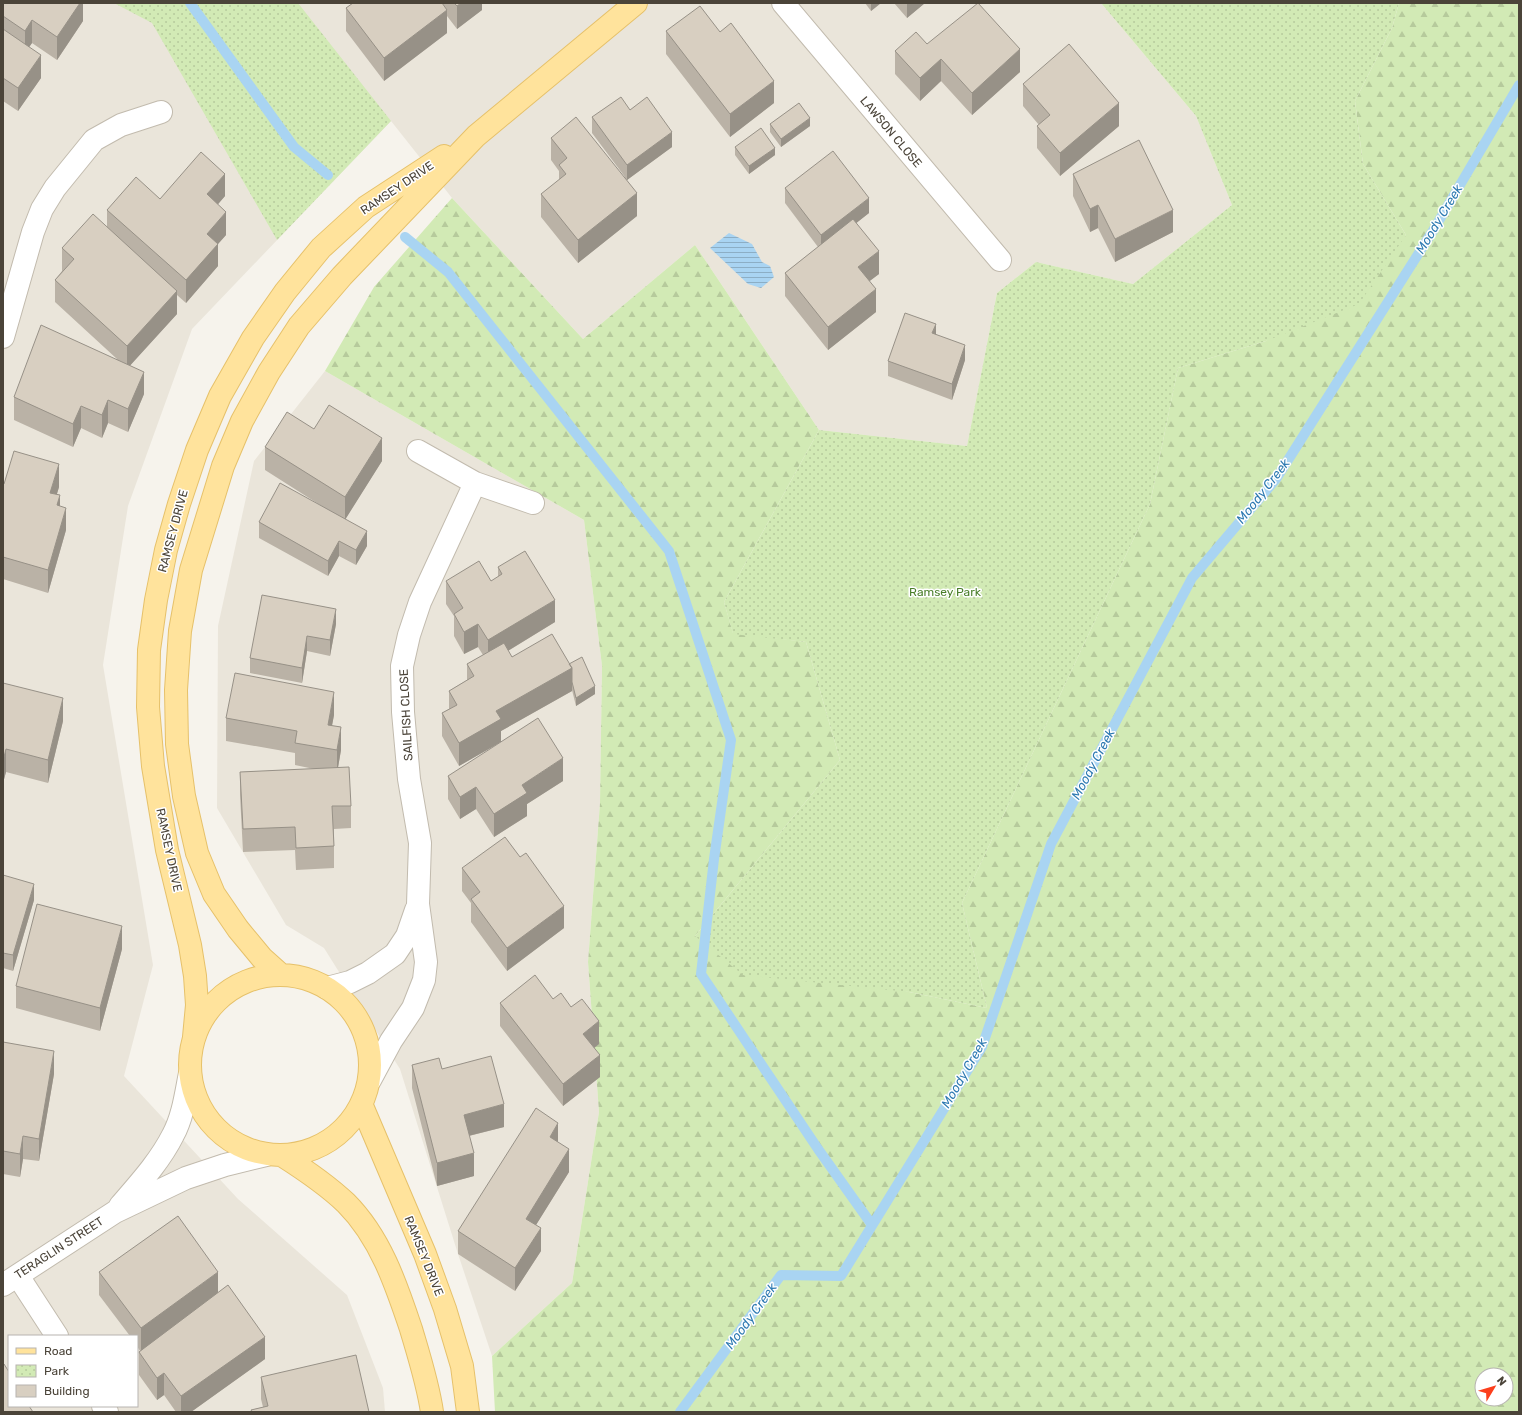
<svg xmlns="http://www.w3.org/2000/svg" width="1522" height="1415" font-family="Rubik,sans-serif">
	<defs>
		<pattern id="forest-firs" width="22" height="20" patternUnits="userSpaceOnUse"><rect width="22" height="20" fill="#d2eab5"/><path d="M5 1l3.5 6h-7zM16 11l3.5 6h-7z" fill="#b6ca9c"/></pattern>
		<pattern id="park-dots" width="8" height="8" patternUnits="userSpaceOnUse"><rect width="8" height="8" fill="#d2eab5"/><path d="M2 2h.1M6 6h.1" fill="none" stroke="#b6ca9c" stroke-width="1.8" stroke-linecap="round"/></pattern>
		<pattern id="water-rules" width="6" height="5" patternUnits="userSpaceOnUse"><rect width="6" height="5" fill="#a9d4f2"/><path d="M0 2.5h6" fill="none" stroke="#8caec5"/></pattern>
	</defs>
	<rect width="100%" height="100%" fill="#f6f3ec"/>
	<path fill="#eae5da" fill-rule="evenodd" d="M3,3H1101L1196,116L1232,205L1133,284L1036,262L997,293L967,446L819,430L695,245L583,339L452,198L391,121L192,329L128,506L103,665L153,965L124,1076L238,1199L347,1295L383,1388L385,1412H3ZM9,1336H137V1406H9Z
		M325,371L584,520L602,666L600,803L588,962L599,1112L572,1283L492,1356L458,1254L400,1069L324,948L286,925L217,808L218,626L254,461Z"/>
	<path fill="url(#forest-firs)" fill-rule="evenodd" d="M1399,3H1519V1412H495L492,1356L572,1283L599,1112L588,962L600,803L602,666L584,520L325,371L374,287L452,198L583,339L695,245L819,430L724,602L733,633L806,642L840,760L695,936L909,992L987,1008L962,903L1150,504L1178,368L1266,341L1406,235L1363,164L1355,101L1392,28ZM1482,1375H1506V1399H1482Z"/>
	<path fill="url(#park-dots)" d="M114,3H298L391,121L277,240L152,23Z
		M1101,3H1399L1392,28L1355,101L1363,164L1406,235L1359,304L1266,341L1178,368L1150,504L962,903L987,1008L909,992L743,975L695,936L840,760L806,642L733,634L724,602L819,430L967,446L997,293L1036,262L1133,284L1232,205L1196,116Z"/>
	<path fill="url(#water-rules)" d="M729,233L752,244L762,262L770,266L774,277L761,288L748,284L710,248Z"/>
	<g fill="none" stroke-linecap="round" stroke-linejoin="round">
		<path stroke="#a9d4f2" stroke-width="10" d="M190,3L294,147L328,175
			M405,237L448,272L669,551L731,740L714,859L701,974L818,1149L872,1225
			M680,1412L781,1275L841,1276L982,1047L1051,844L1192,578L1276,479L1434,229L1519,85"/>
		<g stroke="#c2bbae" stroke-width="24">
			<path id="minor" d="M783,3L1000,260
				M3,337L33,232L42,209L55,188L94,140L121,125L161,112
				M475,483L533,503
				M327,988L350,982L368,973L395,954L407,936L416,910
				M370,1080L391,1041L413,1008L424,980L426,962L418,904L420,843L409,779L403,712L402,666L409,635L420,602L475,483L418,451
				M120,1206C139,1184 160,1161 173,1135C183,1117 186,1093 190,1073
				M18,1276L57,1336
				M3,1285L115,1212L186,1178L225,1165L266,1155
				M103,1406L107,1412"/>
		</g>
		<g stroke="#e6c16a" stroke-width="24">
			<path id="major" d="M190 1065a90 90 0 1 1 180 0a90 90 0 1 1-180 0Z
				M281,975L262,958L238,929L214,894L197,853L184,796L177,744L176,690L180,631L191,570L223,466L242,421L269,372L299,326L342,276L476,136L636,3
				M194,1037L197,1005L195,976L190,945L167,850L153,766L148,707L149,650L156,600L166,550L179,504L197,450L220,396L253,338L285,292L321,248L366,207L444,156
				M362,1106L425,1254L445,1309L462,1366L468,1412
				M283,1156C305,1170 327,1185 346,1203C380,1237 396,1284 411,1329C419,1356 428,1384 432,1412"/>
		</g>
		<use href="#minor" stroke="#fff" stroke-width="22"/>
		<use href="#major" stroke="#ffe39c" stroke-width="22"/>
	</g>
	<path fill="#bab2a6" d="M3,3H83V21L57,60L32,43L29,47L41,78L18,111L3,101Z
		M353,3H482V10L457,29L447,16V33L384,81L346,31V8Z
		M865,3H881L871,11Z
		M894,3H925L907,18Z
		M666,31L720,32L774,103L730,137L666,54Z
		M927,44L1020,72L972,115L941,81L920,101L895,74V51Z
		M1023,84L1119,126L1060,176L1037,148V126L1039,125L1023,106Z
		M630,110L672,147L627,180L637,216L578,263L541,217V194L559,180V171L551,160V138L625,177L592,133V117Z
		M770,124L810,126L781,147L770,132Z
		M735,147L775,155L749,174L735,155Z
		M1073,174L1173,232L1115,262L1098,228L1090,232L1073,196Z
		M785,188L869,213L856,223L879,274L869,281L876,312L828,350L785,296V273L818,247L785,203Z
		M225,196L218,204L226,235L218,244V266L186,303L177,295V314L130,365L144,394L128,432L108,423L102,438L81,428L73,447L14,420V397L117,359L55,302V280L62,271V248L107,228V210L160,199Z
		M936,334L965,360L952,400L888,376V361Z
		M314,429L382,461L345,519L367,546L356,565L339,556L328,576L259,538V522L331,512L265,470V447Z
		M3,483L59,487L57,494L66,530L48,593L3,579Z
		M498,567L555,622L508,651L512,657L569,664L595,694L576,706L572,690V691L501,731V742L459,766L442,736V713L449,709V691L467,680V664L483,655L478,647L464,654L454,636V616L446,604V581H491L498,577Z
		M336,624L330,656L307,651L302,683L250,673V658Z
		M3,683L63,721L48,783L6,772L3,783Z
		M334,715L332,725L341,750L338,768L351,806V828L334,829V868L296,870L295,850L243,852L240,795V772L314,769L295,765V753L226,741V718Z
		M448,776L563,781L527,804V816L494,837L476,809L460,819L448,799Z
		M462,868L564,928L507,971L471,922V903L462,891Z
		M3,875L34,900L13,971L3,968Z
		M122,949L100,1031L16,1008V986Z
		M553,999L599,1044L594,1048L600,1077L563,1106L500,1026V1003Z
		M3,1042L54,1074L39,1161L23,1159L20,1177L3,1174Z
		M412,1065L442,1069L504,1127L469,1136L474,1176L437,1186L412,1088Z
		M558,1143L569,1172L536,1225L541,1251L515,1291L458,1254V1231Z
		M99,1272L218,1292L265,1359L191,1412H176L164,1395L157,1400L139,1375V1352L140,1351L137,1346V1336H130L99,1295Z
		M261,1377L369,1412H251V1410L263,1407L261,1399Z"/>
	<path fill="#979187" d="M80,3H83V21L57,60V37Z
		M461,3H482V10L457,29V6Z
		M871,3H881L871,11Z
		M907,3H925L907,18Z
		M447,10V33L384,81V58Z
		M32,20V43L25,53V31Z
		M1020,49V72L972,115V93Z
		M41,55V78L18,111V88Z
		M941,59V81L920,101V78Z
		M774,81V103L730,137V114Z
		M1119,103V126L1060,176V153Z
		M810,118V126L781,147V139Z
		M672,132V147L627,180V165Z
		M775,148V155L749,174V166Z
		M225,174V196L207,217V194Z
		M637,193V216L578,263V240Z
		M869,198V213L821,251V235Z
		M1098,205V228L1090,232V209Z
		M1173,210V232L1115,262V239Z
		M226,212V235L218,244V266L186,303V280L207,234Z
		M879,251V274L858,290V267Z
		M876,289V312L828,350V327Z
		M177,291V314L127,369V346Z
		M936,324V339L932,333Z
		M965,345V360L952,400V384Z
		M144,372V394L128,432V409Z
		M108,400V423L102,438V415Z
		M81,406V428L73,447V424Z
		M382,438V461L345,520V497Z
		M59,464V487L50,516V493Z
		M60,495V518L57,505Z
		M66,508V530L48,593V570Z
		M367,531V546L356,565V550Z
		M339,541V556L328,576V561Z
		M555,600V622L488,663V640Z
		M336,609V624L330,656V640Z
		M478,624V647L464,654V632Z
		M307,636V651L302,683V668Z
		M572,668V691L501,731V742L459,766V743L496,711Z
		M595,686V694L576,706V698Z
		M334,692V715L328,747V725Z
		M63,698V721L48,783V760Z
		M341,727V750L337,773V750Z
		M6,749V772L3,783V761Z
		M563,758V781L527,804V816L494,837V814L522,785Z
		M476,787V809L460,819V797Z
		M34,884V900L13,971V955Z
		M564,906V928L507,971V948Z
		M122,926V949L100,1031V1008Z
		M599,1021V1044L583,1057V1034Z
		M54,1051V1074L39,1161V1139Z
		M600,1055V1077L563,1106V1084Z
		M504,1104V1127L464,1137V1115Z
		M558,1123V1145L550,1137Z
		M23,1136V1159L20,1177V1154Z
		M569,1149V1172L526,1241V1219Z
		M474,1153V1176L437,1186V1163Z
		M541,1228V1251L515,1291V1268Z
		M218,1272V1295L141,1351V1328Z
		M265,1337V1359L191,1412H181V1396Z
		M164,1373V1395L157,1400V1378Z"/>
	<path fill="#d8cfc1" stroke="#979187" d="M3,3H80L57,37L32,20L25,31L3,16Z
		M353,3H442L447,10L384,58L346,8Z
		M454,3H461L457,6Z
		M978,3L1020,49L972,93L941,59L920,78L895,51L916,32L927,44Z
		M700,6L720,32L731,23L774,81L730,114L666,31Z
		M3,29L41,55L18,88L3,78Z
		M1069,44L1119,103L1060,153L1037,126L1050,115L1023,84Z
		M621,97L630,110L647,97L672,132L627,165L592,117Z
		M799,103L810,118L781,139L770,124Z
		M576,117L637,193L578,240L541,194L566,174L559,165L567,158L551,138Z
		M761,128L775,148L749,166L735,147Z
		M1139,140L1173,210L1115,239L1098,205L1090,209L1073,174Z
		M833,151L869,198L821,235L785,188Z
		M201,152L225,174L207,194L226,212L207,234L218,244L186,280L107,210L136,177L160,199Z
		M93,214L177,291L127,346L55,280L74,259L62,248Z
		M853,219L879,251L858,267L876,289L828,327L785,273Z
		M905,313L936,324L932,333L965,345L952,384L888,361Z
		M41,325L144,372L128,409L108,400L102,415L81,406L73,424L14,397Z
		M329,405L382,438L345,497L265,447L287,412L314,429Z
		M14,451L59,464L50,493L60,495L57,505L66,508L48,570L3,557V483L4,484Z
		M280,483L367,531L356,550L339,541L328,561L259,522Z
		M525,551L555,600L488,640L478,624L464,632L454,614L463,608L446,581L479,561L491,581L502,574L498,567Z
		M262,595L336,609L330,640L307,636L302,668L250,658Z
		M552,634L572,668L496,711L501,719L459,743L442,713L457,705L449,691L474,676L467,664L504,643L512,657Z
		M582,657L595,686L576,698L572,682V668L569,664Z
		M235,673L334,692L328,725L341,727L337,750L295,743L297,731L226,718Z
		M3,683L63,698L48,760L6,749L3,761Z
		M538,718L563,758L522,785L527,793L494,814L476,787L460,797L448,776Z
		M349,767L351,806H332L334,846L296,848L295,827L243,829L240,772Z
		M505,837L520,857L526,853L564,906L507,948L471,899L480,892L462,868Z
		M3,875L34,884L13,955L3,953Z
		M37,904L122,926L100,1008L16,986Z
		M535,975L553,999L561,993L571,1007L582,999L599,1021L583,1034L600,1055L563,1084L500,1003Z
		M3,1042L54,1051L39,1139L23,1136L20,1154L3,1151Z
		M491,1056L504,1104L464,1115L474,1153L437,1163L412,1065L439,1058L442,1069Z
		M536,1108L558,1123L550,1137L569,1149L526,1219L541,1228L515,1268L458,1231Z
		M178,1216L218,1272L141,1328L99,1272Z
		M228,1285L265,1337L181,1396L164,1373L157,1378L139,1352Z
		M356,1355L369,1412H252L251,1410L268,1406L261,1377Z
		M4,1364L9,1372V1406H29L33,1412H3V1365Z"/>
	<g text-anchor="middle" dominant-baseline="central" stroke-width="3" stroke-linejoin="round" paint-order="stroke">
		<g font-size="12" fill="#4b4439" stroke="#fff">
			<text transform="translate(891 132) rotate(50)">LAWSON CLOSE</text>
			<text transform="translate(397 188) rotate(-34)">RAMSEY DRIVE</text>
			<text transform="translate(173 531) rotate(-75)">RAMSEY DRIVE</text>
			<text transform="translate(406 715) rotate(-93)">SAILFISH CLOSE</text>
			<text transform="translate(169 850) rotate(78)">RAMSEY DRIVE</text>
			<text transform="translate(59 1248) rotate(-33)">TERAGLIN STREET</text>
			<text transform="translate(424 1256) rotate(68)">RAMSEY DRIVE</text>
		</g>
		<g font-size="12" fill="#4a7f2a" stroke="#fff">
			<text x="945" y="592">Ramsey Park</text>
		</g>
		<g font-size="13" font-style="italic" fill="#2e7ab2" stroke="#fff">
			<text transform="translate(1439 219) rotate(-59)">Moody Creek</text>
			<text transform="translate(1263 491) rotate(-52)">Moody Creek</text>
			<text transform="translate(1093 764) rotate(-62)">Moody Creek</text>
			<text transform="translate(964 1073) rotate(-60)">Moody Creek</text>
			<text transform="translate(751 1316) rotate(-54)">Moody Creek</text>
		</g>
	</g>
	<rect width="1522" height="1415" fill="none" stroke="#4b4439" stroke-width="8"/>
	<rect x="8" y="1335" width="130" height="72" fill="#ffffff" stroke="#b7b4b0"/>
	<rect x="16" y="1348" width="20" height="6" fill="#ffe39c" stroke="#b7b4b0"/>
	<text x="44" y="1355" font-size="12" fill="#4b4439">Road</text>
	<rect x="16" y="1365" width="20" height="12" fill="url(#park-dots)" stroke="#b7b4b0"/>
	<text x="44" y="1375" font-size="12" fill="#4b4439">Park</text>
	<rect x="16" y="1385" width="20" height="12" fill="#d8cfc1" stroke="#b7b4b0"/>
	<text x="44" y="1395" font-size="12" fill="#4b4439">Building</text>
	<g transform="translate(1494 1387) rotate(52)"><circle r="19" fill="#ffffff" stroke="#b7b4b0"/>
	<path d="M0-3L7 15L0 10L-7 15Z" fill="#fc3f1d"/>
	<text y="-6" font-size="11" font-weight="bold" text-anchor="middle" fill="#4b4439">N</text>
	</g>
</svg>
